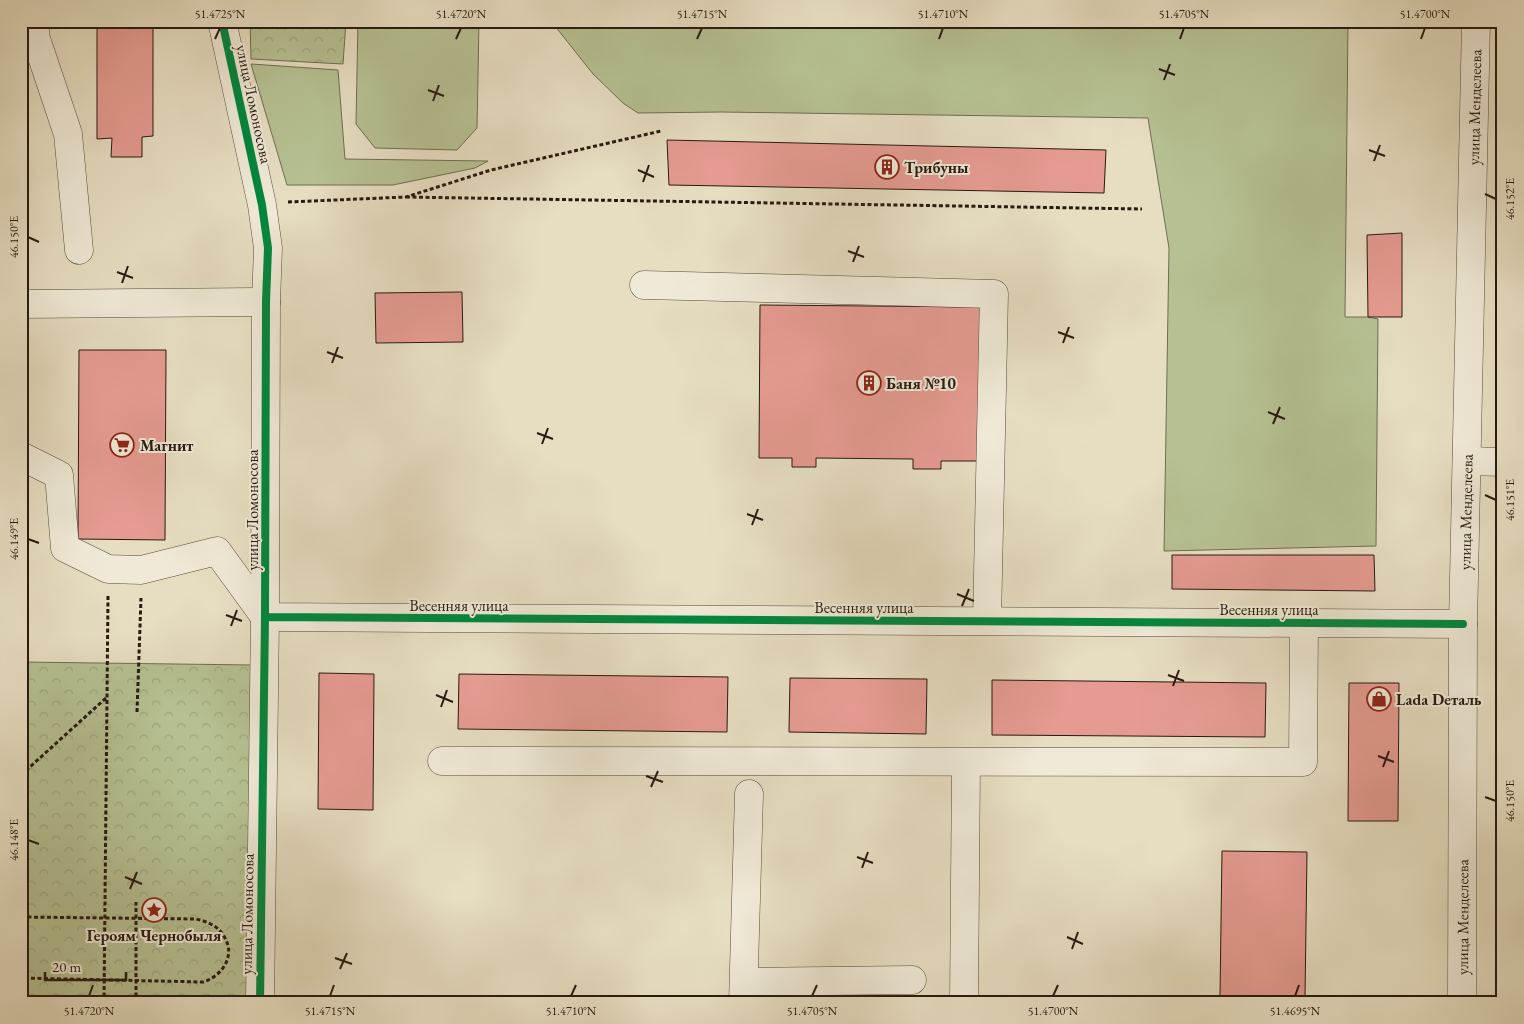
<svg xmlns="http://www.w3.org/2000/svg" width="1524" height="1024" font-family="'EB Garamond',serif">
	<defs>
		<pattern id="forest-crowns" width="20" height="18" patternUnits="userSpaceOnUse" patternTransform="scale(1.25)"><rect width="20" height="18" fill="#b6c193"/><path d="M2 6a3 3 0 1 1 6 0M12 15a3 3 0 1 1 6 0" fill="none" stroke="#9ca57e"/></pattern>
	</defs>
	<rect width="100%" height="100%" fill="#e7dec2"/>
	<filter id="stains"><feTurbulence type="fractalNoise" baseFrequency=".004" numOctaves="4"/><feColorMatrix values="0 0 0 0 .2 0 0 0 0 .09 0 0 0 0 .02 0 0 0 .5 -.17"/></filter>
	<radialGradient id="worn" r=".72"><stop offset=".6" stop-color="#630" stop-opacity="0"/><stop offset="1" stop-color="#630" stop-opacity=".3"/></radialGradient>
	<path fill="#b6c193" stroke="#6f6d52" d="M358,21H479L477,128L457,150L375,148L356,124Z
		M551,21H1348L1345,317H1368L1378,319L1376,546L1164,551L1169,248L1148,118L721,112L638,113L623,103L593,74Z
		M251,64L338,70L345,159L488,161L475,168L393,185H287Z"/>
	<path fill="url(#forest-crowns)" stroke="#6f6d52" d="M250,21H346L343,64L251,59Z
		M21,662L253,665L249,1003H21Z"/>
	<path fill="#e59b91" stroke="#281911" d="M97,21H153V136L142,137V157H111L112,138L97,139Z
		M667,140L1106,150L1104,193L669,185Z
		M1402,233V317H1368L1367,235Z
		M462,292L463,342L376,343L375,293Z
		M760,305L980,307L979,461H941V469H913V459L816,458V467H792V458H759Z
		M79,350H166L165,540L78,539Z
		M1172,555H1374L1375,591L1172,589Z
		M319,673L374,674L373,810L318,809Z
		M459,674L728,677L727,732L458,729Z
		M790,678L927,679L926,734L789,732Z
		M992,680L1266,683L1265,737L992,735Z
		M1349,683H1399L1398,821H1348Z
		M1222,851L1307,852L1305,997L1220,996Z"/>
	<g fill="none" stroke-linecap="round" stroke-linejoin="round">
		<g stroke="#584a3d" stroke-width="29">
			<g id="minor">
				<path d="M35,21V36L68,134L79,250"/>
				<path d="M222,21L262,205L268,248L266,302L265,617L260,1003"/>
				<path d="M644,285L994,294L987,621"/>
				<path d="M21,304L266,302"/>
				<path d="M21,456L59,475L65,548L108,569L141,570L217,551L265,617L1463,624"/>
				<path d="M1467,461L1503,462"/>
				<path d="M442,761L1303,762L1304,623"/>
				<path d="M744,982L912,980"/>
				<path d="M743,1003L749,794"/>
				<path d="M964,1003L966,762"/>
				<path id="s1" d="M1462,1003L1463,624L1476,21"/>
			</g>
		</g>
		<path stroke="#281911" stroke-width="3" stroke-dasharray="4 2.5" stroke-linecap="butt" d="M406,197L1142,209
			M288,202L406,197L491,170L661,131
			M137,712L141,598
			M21,775L106,698
			M21,917L196,919C206,921 218,926 223,935C237,954 223,976 203,982L21,978
			M104,1003L108,596
			M136,1003V902"/>
		<use href="#minor" stroke="#efead7" stroke-width="28"/>
		<g stroke="#efead7" stroke-width="11">
			<path id="cycleway" d="M222,21L262,205L268,248L266,302L265,617L260,1003
				M265,617L1463,624"/>
		</g>
		<use href="#cycleway" stroke="#00873e" stroke-width="8"/>
	</g>
	<path fill="none" stroke="#281911" stroke-width="2" d="M215,39L220,28M456,39L461,28M697,39L702,28M939,39L943,28M1180,39L1184,28M1421,39L1425,28M1159,69L1175,75M1164,80L1170,64M428,90L444,96M433,101L439,85M1369,150L1385,156M1374,161L1380,145M638,170L654,177M643,182L649,165M1485,194L1496,199M28,237L39,242M848,251L864,257M853,262L859,246M117,272L133,278M122,283L128,266M1058,332L1074,338M1063,343L1069,327M327,352L343,358M332,363L338,347M1268,412L1285,419M1273,424L1280,407M537,433L553,439M542,444L548,428M1485,495L1496,500M747,514L763,520M752,525L758,509M28,539L39,543M957,594L974,601M962,606L969,589M226,615L242,621M231,626L237,610M1168,675L1184,681M1173,686L1179,670M436,695L453,702M441,707L447,690M1378,756L1394,762M1383,767L1389,751M646,776L663,782M651,787L658,771M1485,797L1496,801M28,840L39,844M857,857L873,863M862,868L868,852M125,877L142,884M130,889L137,872M1067,937L1083,944M1072,949L1078,932M335,958L352,964M340,969L347,953M89,996L93,985M330,996L334,985M571,996L576,985M812,996L817,985M1053,996L1058,985M1295,996L1299,985"/>
	<defs>
		<g id="building-ring" transform="scale(1.25)"><circle r="9.5" fill="#efead7" stroke="#8f2418" stroke-width="1.5"/><path d="M-4-6H4V6H1V3H-1V6H-4ZM-2.5-4.3h1.7v1.8h-1.7ZM.8-4.3h1.7v1.8H.8ZM-2.5-1h1.7V.8h-1.7ZM.8-1h1.7V.8H.8Z" fill="#8f2418"/></g>
		<g id="supermarket-ring" transform="scale(1.25)"><circle r="9.5" fill="#efead7" stroke="#8f2418" stroke-width="1.5"/><path d="M-6-5.5h2.5l.6 2H6L4.5 2H-2.5L-4.4-4H-6ZM-1.5 3.2a1.3 1.3 0 1 0 .1 0ZM3 3.2a1.3 1.3 0 1 0 .1 0Z" fill="#8f2418"/></g>
		<g id="shop-ring" transform="scale(1.25)"><circle r="9.5" fill="#efead7" stroke="#8f2418" stroke-width="1.5"/><path d="M-5-2.5h2.3a2.7 3.5 0 0 1 5.4 0H5L5.5 6h-11ZM-1.5-2.5h3a1.5 2.3 0 0 0-3 0Z" fill="#8f2418"/></g>
		<g id="sight-ring" transform="scale(1.25)"><circle r="9.5" fill="#efead7" stroke="#8f2418" stroke-width="1.5"/><path d="M0-6L1.8-2.2L6-1.7L2.9 1.2L3.7 5.4L0 3.3L-3.7 5.4L-2.9 1.2L-6-1.7L-1.8-2.2Z" fill="#8f2418"/></g>
	</defs>
	<g fill-rule="evenodd">
		<use href="#building-ring" x="887" y="167"/>
		<use href="#building-ring" x="869" y="383"/>
		<use href="#supermarket-ring" x="122" y="445"/>
		<use href="#shop-ring" x="1379" y="699"/>
		<use href="#sight-ring" x="154" y="910"/>
	</g>
	<g text-anchor="middle" dominant-baseline="central" stroke-width="4" stroke-linejoin="round" paint-order="stroke">
		<g font-size="16" fill="#281911" stroke="#efead7">
			<text transform="translate(254 104) rotate(78)">улица Ломоносова</text>
			<text stroke="none"><textPath href="#s1" startOffset="896">улица Менделеева</textPath></text>
			<text transform="translate(252 510) rotate(-90)">улица Ломоносова</text>
			<text stroke="none"><textPath href="#s1" startOffset="491">улица Менделеева</textPath></text>
			<text x="459" y="605">Весенняя улица</text>
			<text x="864" y="607">Весенняя улица</text>
			<text x="1269" y="609">Весенняя улица</text>
			<text transform="translate(247 914) rotate(-89)">улица Ломоносова</text>
			<text stroke="none"><textPath href="#s1" startOffset="86">улица Менделеева</textPath></text>
		</g>
		<g font-size="16" font-weight="bold" fill="#281911" stroke="#efead7" text-anchor="start">
			<text x="904" y="167">Трибуны</text>
			<text x="886" y="383">Баня №10</text>
			<text x="140" y="445">Магнит</text>
			<text x="1396" y="699">Lada Dеталь</text>
			<text x="154" y="935" text-anchor="middle">Героям Чернобыля</text>
		</g>
	</g>
	<rect width="1524" height="1024" fill="none" stroke="#e7dec2" stroke-width="55"/>
	<path d="M45 972v8h81v-8" fill="none" stroke="#281911" stroke-width="2.5"/>
	<text x="52" y="972" font-size="15" fill="#281911" stroke="#efead7" stroke-width="4" paint-order="stroke">20 m</text>
	<rect x="28" y="28" width="1468" height="968" fill="none" stroke="#281911" stroke-width="2"/>
	<g font-size="12" text-anchor="middle" fill="#281911">
		<text x="220" y="18">51.4725°N</text>
		<text x="461" y="18">51.4720°N</text>
		<text x="702" y="18">51.4715°N</text>
		<text x="943" y="18">51.4710°N</text>
		<text x="1184" y="18">51.4705°N</text>
		<text x="1425" y="18">51.4700°N</text>
		<text transform="translate(1510 199) rotate(-90)" y="4">46.152°E</text>
		<text transform="translate(14 237) rotate(-90)" y="4">46.150°E</text>
		<text transform="translate(1510 500) rotate(-90)" y="4">46.151°E</text>
		<text transform="translate(14 539) rotate(-90)" y="4">46.149°E</text>
		<text transform="translate(1510 801) rotate(-90)" y="4">46.150°E</text>
		<text transform="translate(14 840) rotate(-90)" y="4">46.148°E</text>
		<text x="89" y="1015">51.4720°N</text>
		<text x="330" y="1015">51.4715°N</text>
		<text x="571" y="1015">51.4710°N</text>
		<text x="812" y="1015">51.4705°N</text>
		<text x="1053" y="1015">51.4700°N</text>
		<text x="1295" y="1015">51.4695°N</text>
	</g>
	<rect width="100%" height="100%" filter="url(#stains)"/>
	<rect width="100%" height="100%" fill="url(#worn)"/>
</svg>
